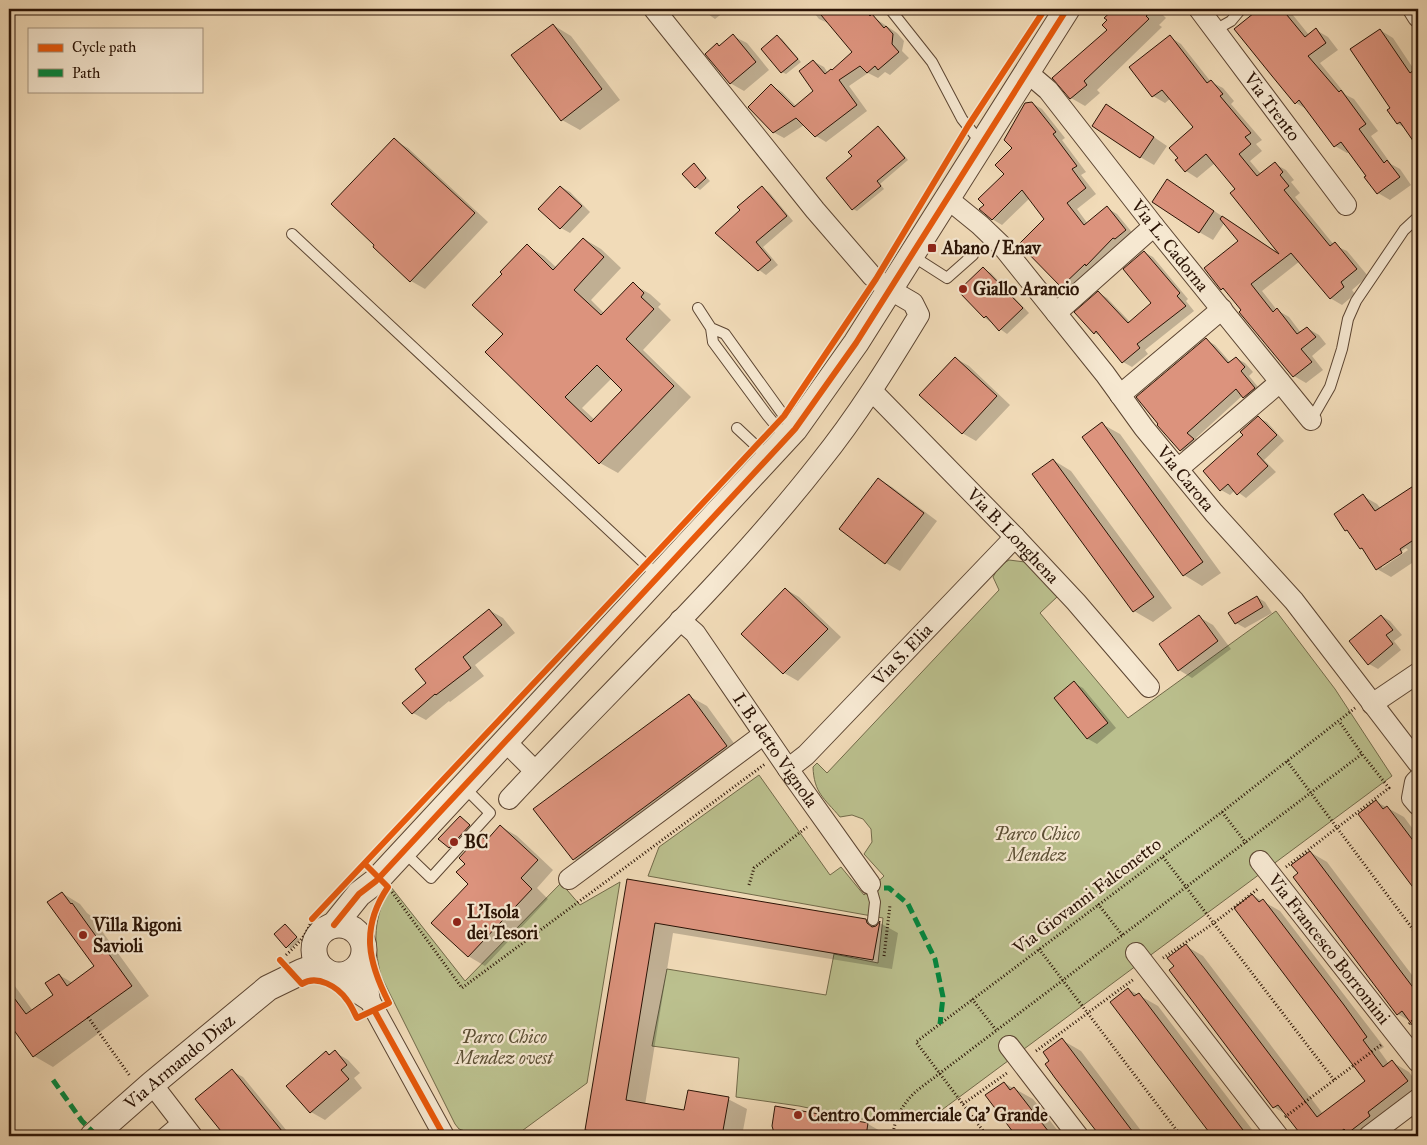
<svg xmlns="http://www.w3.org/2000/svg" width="1427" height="1145" font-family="'IM FELL Great Primer',serif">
	<rect width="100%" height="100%" fill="#f1dbb8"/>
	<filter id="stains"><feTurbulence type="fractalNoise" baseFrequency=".004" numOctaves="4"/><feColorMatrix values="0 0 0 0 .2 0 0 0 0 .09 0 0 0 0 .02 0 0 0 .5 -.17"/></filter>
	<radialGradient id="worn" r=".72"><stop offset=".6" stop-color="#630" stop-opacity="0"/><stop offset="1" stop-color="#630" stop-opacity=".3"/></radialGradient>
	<path fill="#bbc08e" stroke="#726a4a" d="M1009,560L1025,562L1058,596L1040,613L1128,718L1276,611L1335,689L1392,776L931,1118L861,1119L799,1106L736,1097L739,1058L652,1046L667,969L826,995L834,954L878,963L883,918L648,876L659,847L759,775L830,875L841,867L864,895L884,876L864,854L872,842L871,829L863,819L852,815L840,817C824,798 814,793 813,767L817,763L827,773L999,590L993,577L999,566Z
		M620,882L587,1083L515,1136H490L471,1133L459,1129L455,1124L381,976C373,944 373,916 391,887L465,981L561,883L580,905Z"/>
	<path fill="#0003" fill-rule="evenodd" d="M488,9H505L498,14Z
		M701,9H728L715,19Z
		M811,9H856L859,12L863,10L897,33L904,41L902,51L909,58L890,75L885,72L878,78L868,73L849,86L867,111L826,142L816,136L804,125L784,138L773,132L772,86L782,92L796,106L814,91L813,61L824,67L828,73L833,71L854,52L830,24L819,19Z
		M1116,9H1157L1166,18L1159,25L1162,27L1097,90L1100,93L1085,106L1071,98L1054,78L1109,31L1108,20L1106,18Z
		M1261,9H1288L1309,35L1316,30L1328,37L1338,50L1320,63L1346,95L1354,99L1378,131L1371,136L1391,164L1400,169L1411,185L1390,200L1378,193L1368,176L1350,152L1347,153L1335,146L1308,110L1296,103L1236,29Z
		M553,25L571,36L620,100L580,130L562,120Z
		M1380,30L1393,38L1415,71L1418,69V141L1412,138L1405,128L1398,124L1389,110L1392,108Z
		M733,36L747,43L769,70L744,91L730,83L717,45L720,46Z
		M778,37L782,39L801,62L786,74L782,72Z
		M1170,37L1181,44L1211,82L1223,88L1234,101L1231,104L1262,140L1256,144L1262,151L1250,161L1261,174L1275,164L1286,170L1294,180L1291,182L1300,193L1295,197L1334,245L1347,251L1368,276L1352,290L1355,294L1342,305L1330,298L1300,261L1262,291L1277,310L1289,317L1301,333L1307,328L1319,335L1326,344L1312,356L1323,370L1306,383L1294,376L1227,292L1222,289L1240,241L1225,222L1213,240L1199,232L1181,189L1282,256L1236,189L1215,163L1197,178L1186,171L1179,158L1195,127L1171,98L1165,103L1153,96L1130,68Z
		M1032,103L1042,109L1065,138L1062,140L1086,172L1081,175L1096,194L1077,209L1088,224L1107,208L1117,214L1135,236L1072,292L1062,286L1046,220L1030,198L1002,225L992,219L1014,148Z
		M1120,114L1167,146L1154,165L1140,157Z
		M878,127L882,130L908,160L880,184L884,189L857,211L853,209L854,157Z
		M394,140L408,148L488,222L425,289L411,281L375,247Z
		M694,165L710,181L700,190L696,187Z
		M561,187L570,192L590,212L570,233L561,228L540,209Z
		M762,188L769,192L793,221L763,247L778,265L766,275L759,270L742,210Z
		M584,239L601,249L621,268L591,300L604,313L633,284L650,294L661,304L658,307L671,320L643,350L691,397L618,473L600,463L504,334V274L527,246L544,256L557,268ZM612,378L624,390L595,420L582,408Z
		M1144,252L1153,257L1188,299L1186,301L1194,311L1145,350L1148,354L1132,367L1123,362L1103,337L1095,333L1099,293L1107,298L1130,322L1153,304Z
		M983,269L991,273L1029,313L1007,334L985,318L960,291Z
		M1206,340L1215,345L1231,363L1236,358L1245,363L1253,372L1249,376L1263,393L1253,402L1243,395L1196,438L1202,445L1190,456L1181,450L1159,425Z
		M955,358L969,366L1010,405L976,441L962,433Z
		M1259,418L1267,422L1284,441L1264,460L1276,472L1246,498L1235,490L1230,495L1221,490L1245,435Z
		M1102,424L1120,434L1221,573L1202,586L1184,575Z
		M1053,460L1071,471L1172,608L1153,622L1134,611L1034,474Z
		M879,479L892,487L937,521L900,571L886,563L841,529Z
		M1418,484V554L1413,558L1415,561L1391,577L1377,569L1366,551L1361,548L1351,533L1346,530L1363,496L1377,504L1381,509ZM1406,548L1408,550L1382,568V565Z
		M785,589L799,597L841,637L798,681L784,673L743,634Z
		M1257,597L1265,602L1272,613L1245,628L1236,623Z
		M489,610L503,618L515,633L475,665L484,676L450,702L449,701L426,720L413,713L428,683Z
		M1382,616L1390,621L1402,635L1394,641L1401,650L1378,669L1369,664Z
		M1199,617L1213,625L1231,649L1192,678L1179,670Z
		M1074,683L1083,688L1116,728L1097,744L1088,739L1056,698Z
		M689,696L707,706L744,757L592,870L574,859Z
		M1377,802L1404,817L1418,836V891L1360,814Z
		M464,820L473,828L453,850L449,847Z
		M500,826L517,836L553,870L537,888L548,899L485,966L468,956L469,884L466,863L480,836L488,841Z
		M1310,852L1327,862L1418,983V1031L1411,1022L1398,1014L1300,873Z
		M628,881L866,920L877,927L880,923L898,933L892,969L673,933L645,1105L685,1112L728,1099L747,1109L742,1136H598L586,1129Z
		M62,893L80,904L87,913L91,916L149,996L53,1067L34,1056L9,1021V978L33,1011L55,995L59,975L73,983L95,966Z
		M1252,895L1280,911L1384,1047L1379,1050L1389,1064L1392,1062L1409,1072L1418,1084V1096L1374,1136H1295L1300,1132L1287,1115L1274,1107L1175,967L1186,946L1203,956L1323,1114L1367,1081Z
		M285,926L300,940L291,949L287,947Z
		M1128,989L1158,1006L1257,1136H1213L1112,1002Z
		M1062,1040L1081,1051L1145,1136H1101L1047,1064L1051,1061Z
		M335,1052L348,1060L360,1073L354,1078L362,1088L325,1120L311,1112L288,1086L326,1053L331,1055Z
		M232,1071L243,1077L291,1136H227L197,1099Z
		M1004,1083L1033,1099L1062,1136H1018L987,1096Z
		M776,1108L868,1124L882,1132L881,1136H776L773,1126Z
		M937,1133L942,1136H933Z"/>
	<path fill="#dc937d" stroke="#2a1305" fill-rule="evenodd" d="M816,9H863L870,16L872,14L884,28L886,26L893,34L892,44L899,52L878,70L875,66L867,73L860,66L839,80L857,105L815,137L796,118L773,133L748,107L771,84L794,107L813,91L799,71L813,60L825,74L831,69L832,70L852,52Z
		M1114,9H1155L1146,16L1149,19L1084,81L1087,85L1070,99L1052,78L1107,30L1102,25L1107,20L1104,18Z
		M1259,9H1282L1305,37L1316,28L1326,43L1308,56L1339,92L1341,90L1366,124L1359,129L1384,163L1387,160L1400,177L1377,194L1364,177L1366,176L1341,142L1334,147L1299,100L1295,104L1272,76L1234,29Z
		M553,24L602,89L561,121L511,55Z
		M1380,29L1410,73L1418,67V148L1400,122L1397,124L1387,110L1390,108L1350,49Z
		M733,34L756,62L730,84L705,54L717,43L719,46Z
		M777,35L798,59L781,73L761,49Z
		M1170,35L1207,83L1211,80L1223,94L1220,96L1251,133L1245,137L1251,144L1239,154L1257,176L1275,162L1283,172L1280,175L1289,186L1284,190L1330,246L1335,242L1357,269L1341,282L1344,287L1330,299L1291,253L1251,284L1273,312L1277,308L1297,334L1307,327L1316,337L1301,349L1312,362L1293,377L1239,312L1241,310L1223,288L1221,290L1204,268L1238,241L1220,219L1222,216L1279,254L1230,193L1235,189L1206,154L1185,172L1175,160L1178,158L1169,148L1193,127L1162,90L1152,97L1129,67Z
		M1032,102L1056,132L1053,134L1077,166L1072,169L1086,188L1067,203L1084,225L1107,206L1126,230L1115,239L1113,238L1086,266L1085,264L1061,287L1019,244L1044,219L1022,190L992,220L979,209L984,205L978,199L1004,174L995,165L1012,148L1004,140L1025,103Z
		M1106,104L1154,137L1140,158L1092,126Z
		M878,126L905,158L877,181L881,186L852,210L826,178L852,156L848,152Z
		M394,138L475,213L410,282L373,247L374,245L331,204Z
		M694,163L706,178L695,188L682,174Z
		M1167,179L1214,211L1199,233L1152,202Z
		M560,186L582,206L560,229L538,209Z
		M762,186L787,216L756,242L771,260L758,271L715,233L740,210L737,207Z
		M583,238L604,257L574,290L601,315L633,282L644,293L641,297L654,309L626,339L674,386L599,464L485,352L503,334L472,305L502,274L500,272L527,244L553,270ZM597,365L622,390L591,422L565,397Z
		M1144,251L1180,293L1177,296L1186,306L1137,344L1140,348L1122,363L1096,331L1094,334L1074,312L1098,291L1128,323L1151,303L1123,269Z
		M983,267L1023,308L999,331L986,316L984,318L958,291Z
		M1206,338L1228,363L1236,357L1245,367L1241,371L1255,388L1243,398L1236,389L1187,433L1194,439L1180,451L1157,425L1158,424L1136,397Z
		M955,357L997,396L962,434L919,395Z
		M1258,416L1277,435L1257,454L1268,466L1237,495L1228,484L1220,491L1203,471L1243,435L1240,432Z
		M1102,422L1203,562L1183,576L1082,437Z
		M1053,459L1154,597L1133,612L1032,474Z
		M878,478L924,513L885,564L839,529Z
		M1418,483V537L1400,549L1402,553L1376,570L1362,548L1360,549L1347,530L1345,531L1334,514L1363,494L1375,511Z
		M785,588L828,629L783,674L741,634Z
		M1257,596L1263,607L1235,624L1228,613Z
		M489,609L502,625L463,657L471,668L436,695L435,694L412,714L402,703L426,683L415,669Z
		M1199,615L1218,641L1178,671L1159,644Z
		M1381,615L1393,630L1386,635L1393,644L1368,665L1349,641Z
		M1074,681L1108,723L1087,739L1054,698Z
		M689,694L727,746L573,860L533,809Z
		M1376,800L1383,809L1387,806L1418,847V894L1358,814Z
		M460,816L470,825L449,848L438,839Z
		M500,825L538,860L521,878L532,889L468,957L431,923L468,884L456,872L465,864L459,858L480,835L486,841Z
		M1310,851L1418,994V1033L1402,1011L1397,1015L1293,877L1298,873L1291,865Z
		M627,879L866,919L867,923L872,927L876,926L880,921L873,960L655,923L626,1100L684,1110L688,1090L729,1097L722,1136H622L585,1130Z
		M62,892L71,904L72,903L132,986L33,1057L11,1026L14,1023L9,1016V991L26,1014L53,995L45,983L59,974L67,986L94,966L47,902Z
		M1252,894L1259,902L1263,899L1344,1005L1367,1037L1363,1040L1383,1067L1392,1060L1408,1081L1368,1112L1370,1116L1348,1133L1344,1129L1335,1136H1302L1278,1105L1273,1108L1169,970L1174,966L1167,958L1186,944L1317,1117L1365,1081L1234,908Z
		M285,924L297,937L286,948L274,934Z
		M1128,988L1134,996L1139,993L1243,1130L1236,1136H1212L1110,1002Z
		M1062,1038L1136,1136H1100L1055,1078L1045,1064L1049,1061L1043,1052Z
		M335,1050L347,1065L341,1070L349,1079L310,1113L286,1086L326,1051L329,1055Z
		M232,1069L286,1136H225L195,1099Z
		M1004,1082L1010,1090L1014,1087L1052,1136H1016L985,1095Z
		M775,1106L868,1123L866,1136H775L772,1126Z"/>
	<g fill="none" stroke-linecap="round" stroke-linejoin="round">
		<g stroke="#5c4532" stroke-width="12">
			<path id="service" d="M890,9L932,62L962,119L982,144
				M1215,30L1231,21L1241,9
				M292,234L658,576
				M911,255L947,278L973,255
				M698,308L711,328L713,342L767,415L786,438
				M711,328L725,334L784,416L794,428
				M1311,420L1330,387L1342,349L1348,319L1356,301L1404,230L1418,217
				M737,428L768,457
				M404,852L431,878L490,813L464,787
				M870,884L875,902L873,920
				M160,1136L179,1120"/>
		</g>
		<g stroke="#5c4532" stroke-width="22">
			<g id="minor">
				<path id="s1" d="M1199,9L1346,205"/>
				<path d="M1413,9L1418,17"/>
				<path id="s2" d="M1028,73L1048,90L1154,226L1311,420"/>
				<path id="s3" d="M948,199L980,225L1003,247L1105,374L1144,428L1214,513L1294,601L1418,763"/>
				<path d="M1056,313L1154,226"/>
				<path id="s4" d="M872,391L1015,537L1076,602L1149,687"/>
				<path d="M1120,395L1222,309"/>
				<path d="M1178,469L1280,382"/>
				<path id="s5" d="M680,620L695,633L788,769L870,884"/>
				<path d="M1372,704L1418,673"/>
				<path d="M506,742L535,771"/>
				<path id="s6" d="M788,769L806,755L1015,537"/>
				<path d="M1418,779L1415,782L1412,798L1418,805"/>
				<path d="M509,799C613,687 726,582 820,462C857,416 888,366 919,315L913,303L889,289L872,276L815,210L654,9"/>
				<path id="s7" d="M1260,861L1418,1062"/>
				<path d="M569,879L764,734"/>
				<path d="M1136,953L1278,1136"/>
				<path d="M363,954L370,1001L444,1136"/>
				<path d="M337,974L356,992L370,1001"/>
				<path d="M1009,1046L1078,1136"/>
				<path d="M152,1084L192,1136"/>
				<path d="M1369,1136L1418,1099"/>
			</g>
		</g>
		<g stroke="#5c4532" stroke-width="27">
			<g id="tertiary">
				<path d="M334,925L359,894L376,881L795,429L856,343L1067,9"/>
				<circle cx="339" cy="950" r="25"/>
				<path id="s8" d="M93,1136L152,1084L268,988L301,972L309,969L324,970"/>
			</g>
		</g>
		<path stroke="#2a1305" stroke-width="3" stroke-dasharray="1 2.5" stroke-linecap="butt" d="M1287,761L1418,936
			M1222,812L1246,843
			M1163,857L1334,1080
			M1286,867L1389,788L1362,754L1339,721
			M749,885L754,868L807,827
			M392,892L462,988L765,764
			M1098,904L1123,936
			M1039,949L1181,1136
			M286,955C298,944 307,935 312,919
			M884,956L890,905
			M1163,958L1214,923L1259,888
			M972,999L996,1030
			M88,1017L130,1076
			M1409,1024L1418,1016
			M1036,1051L1134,979
			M963,1104L1007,1073
			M1285,1117L1382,1044
			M893,1136C894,1118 905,1100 919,1089L1362,754
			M987,1136L916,1042L1222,812L1355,708"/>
		<use href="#service" stroke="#f6e8d1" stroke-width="10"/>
		<use href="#minor" stroke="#f6e8d1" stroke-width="20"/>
		<use href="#tertiary" stroke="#f6e8d1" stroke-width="25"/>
		<path stroke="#00873e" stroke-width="5" stroke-dasharray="10 5" stroke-linecap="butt" d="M884,888H889L908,904L935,959L943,997L940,1024
			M53,1080L82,1121L95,1134"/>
		<g stroke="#f6e8d1" stroke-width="9">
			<path id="cycleway" d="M312,919L646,564L784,416L876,279L968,126L1045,9
				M334,925L359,894L376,881L795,429L856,343L1067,9
				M280,960L302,984C317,974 338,987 347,1000C351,1005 354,1012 357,1018L389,1003C368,962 360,928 388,887L365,864
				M374,1010L444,1136"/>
		</g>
		<use href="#cycleway" stroke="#e8590c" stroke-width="6"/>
	</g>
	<g fill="#8f2418" stroke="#f6e8d1" stroke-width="2">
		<rect x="927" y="243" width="10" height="10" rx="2.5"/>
		<circle cx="963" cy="289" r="5"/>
		<circle cx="454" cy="842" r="5"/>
		<circle cx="457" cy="922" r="5"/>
		<circle cx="83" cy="935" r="5"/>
		<circle cx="798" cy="1115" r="5"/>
	</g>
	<g text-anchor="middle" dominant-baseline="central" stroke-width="4.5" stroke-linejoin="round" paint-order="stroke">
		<g font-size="18" fill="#2a1305" stroke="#f6e8d1">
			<text stroke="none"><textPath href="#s1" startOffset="122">Via Trento</textPath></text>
			<text stroke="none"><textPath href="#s2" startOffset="224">Via L. Cadorna</textPath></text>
			<text stroke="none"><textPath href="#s3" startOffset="368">Via Carota</textPath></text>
			<text stroke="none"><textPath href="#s4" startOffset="202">Via B. Longhena</textPath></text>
			<text stroke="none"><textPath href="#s6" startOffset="162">Via S. Elia</textPath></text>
			<text stroke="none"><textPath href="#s5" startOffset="162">I. B. detto Vignola</textPath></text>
			<text transform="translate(1087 896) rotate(-37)">Via Giovanni Falconetto</text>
			<text stroke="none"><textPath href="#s7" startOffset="112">Via Francesco Borromini</textPath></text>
			<text stroke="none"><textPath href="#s8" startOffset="114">Via Armando Diaz</textPath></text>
		</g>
		<g font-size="18" font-weight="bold" fill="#2a1305" stroke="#f6e8d1" text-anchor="start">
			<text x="942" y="248">Abano / Enav</text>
			<text x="973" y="289">Giallo Arancio</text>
			<text x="464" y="842">BC</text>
			<text x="467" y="912">L'Isola<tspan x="467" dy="21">dei Tesori</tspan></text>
			<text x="93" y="925">Villa Rigoni<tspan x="93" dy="21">Savioli</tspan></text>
			<text x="808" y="1115">Centro Commerciale Ca' Grande</text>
		</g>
		<g font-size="18" font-style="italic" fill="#5d5035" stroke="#f6e8d1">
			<text x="1037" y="834">Parco Chico<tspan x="1037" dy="21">Mendez</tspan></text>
			<text x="504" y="1037">Parco Chico<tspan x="504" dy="21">Mendez ovest</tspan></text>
		</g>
	</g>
	<rect width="1427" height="1145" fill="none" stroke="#f1dbb8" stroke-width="30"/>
	<rect x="10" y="10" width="1407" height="1125" fill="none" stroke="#2a1305" stroke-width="2.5"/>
	<rect x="15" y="15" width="1397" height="1115" fill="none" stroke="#2a1305"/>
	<rect x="28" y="28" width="175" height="65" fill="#f6e8d1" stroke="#a4937f"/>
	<rect x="38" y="44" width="25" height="8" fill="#e8590c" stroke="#a4937f"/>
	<text x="72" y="52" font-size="15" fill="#2a1305">Cycle path</text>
	<rect x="38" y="69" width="25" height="8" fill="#00873e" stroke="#a4937f"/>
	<text x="72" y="78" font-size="15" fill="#2a1305">Path</text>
	<rect width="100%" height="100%" filter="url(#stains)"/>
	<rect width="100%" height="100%" fill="url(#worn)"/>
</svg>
